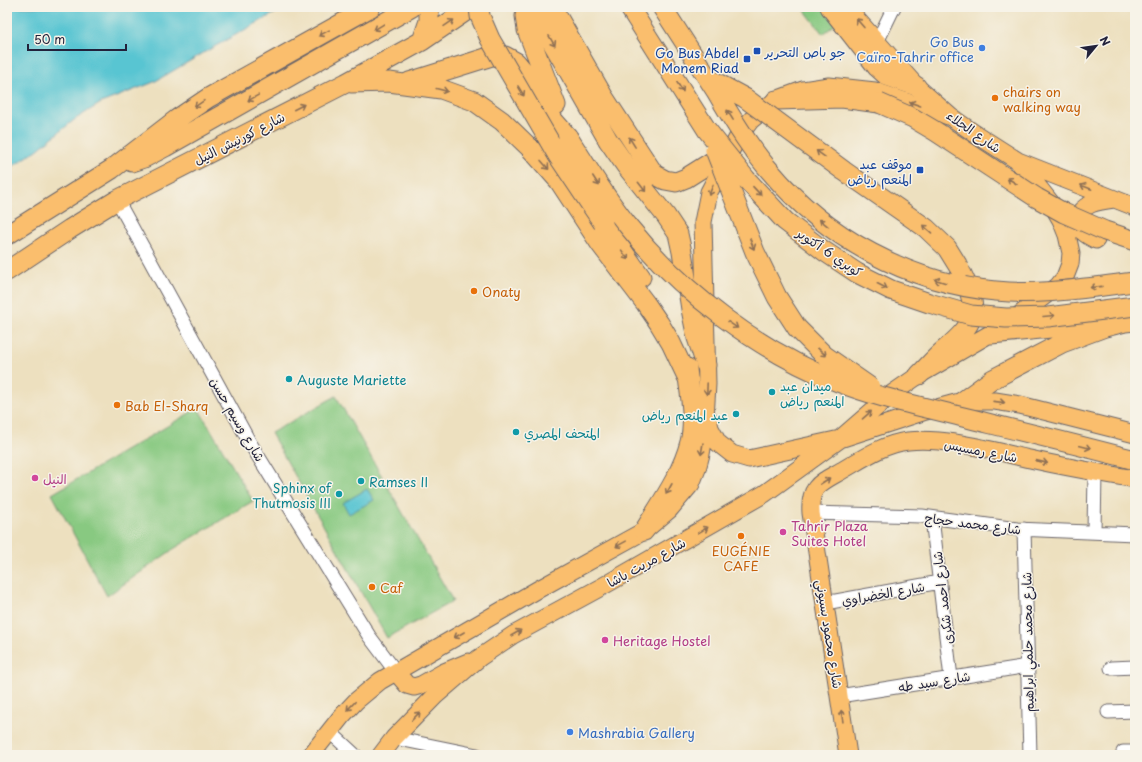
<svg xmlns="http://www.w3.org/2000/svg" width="1142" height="762" font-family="'Playpen Sans','Playpen Sans Arabic',sans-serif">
	<rect width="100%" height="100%" fill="#f7f3e8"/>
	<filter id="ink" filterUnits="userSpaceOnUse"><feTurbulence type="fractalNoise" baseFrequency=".025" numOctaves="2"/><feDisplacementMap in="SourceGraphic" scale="8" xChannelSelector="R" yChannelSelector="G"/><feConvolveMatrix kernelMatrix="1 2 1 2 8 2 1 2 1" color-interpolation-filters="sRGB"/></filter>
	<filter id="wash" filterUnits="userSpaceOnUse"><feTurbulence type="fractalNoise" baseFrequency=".012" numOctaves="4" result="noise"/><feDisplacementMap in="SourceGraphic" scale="16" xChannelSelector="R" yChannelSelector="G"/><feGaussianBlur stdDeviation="0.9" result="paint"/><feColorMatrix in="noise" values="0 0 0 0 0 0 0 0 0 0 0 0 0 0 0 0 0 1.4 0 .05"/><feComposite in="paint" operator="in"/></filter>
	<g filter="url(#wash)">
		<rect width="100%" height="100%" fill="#ede0bf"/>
		<path fill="#88c981" stroke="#55765e" d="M802,7H823L836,24L823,34Z
			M336,396L453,601L387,638L271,433Z
			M198,408L253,501L175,548L107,596L52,494Z"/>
		<path fill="#59c5d2" stroke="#3e7486" d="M7,7H286L212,48L154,82L101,103L74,120L37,150L7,170Z
			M367,489L374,500L349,514L343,503Z"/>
	</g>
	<g filter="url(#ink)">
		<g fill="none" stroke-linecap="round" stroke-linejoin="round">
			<g stroke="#696469" stroke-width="15">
				<path id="minor" d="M877,42L894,7
					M117,200L250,443L369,636L396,672
					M811,513L922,516L1017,529L1135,534
					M932,518L951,678
					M1024,529L1030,755
					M1094,532L1095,472
					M825,603L940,582
					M1111,668L1135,667
					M839,696L1028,666
					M1108,712L1135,711
					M329,731L355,755
					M394,738L477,755
					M1123,752H1135"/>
			</g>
			<g stroke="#696469" stroke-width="19">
				<path id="major" d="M846,7L916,86L951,117L974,133L1018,161L1135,207
					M1096,240C1086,235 1079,231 1076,220C1082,203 1098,201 1114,199
					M991,335L1102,324
					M708,418L710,428L718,443L732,454L749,459L840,439L926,411L963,401H995L1020,405L1135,434
					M396,672L407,685L414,687L421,685L444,672L468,662
					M311,755L341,717L356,701L380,681L537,590L644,531L669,510L691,484L697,469L701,454L704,437L707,384L703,222L709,192L738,137L751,120L776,100L803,90L829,86L875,91L951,117
					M381,755L394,738L435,696L479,658L513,635L605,585L764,494L840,439L893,393L919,375L1007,324L1058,286L1065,277L1070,264L1071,253L1067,235L1061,220L1051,203L1018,161
					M848,755L811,513C809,486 820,483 841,471C862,459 883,444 908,441C946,437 993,451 1030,459C1065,467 1100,473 1135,479"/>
			</g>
			<g stroke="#696469" stroke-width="21">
				<path id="highway" d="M528,7L525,16L527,30L556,105
					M532,7L608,140L626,166L666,216L678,234L682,252L691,309L697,338L706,365
					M552,7L603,96L654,174L665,180L676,182L686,178L713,161L729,153
					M830,7L877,67L887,76L916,86
					M422,41L429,21V7
					M409,82L492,56H505L516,62L526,74L554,121L568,137
					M351,83L389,82L441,89L474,101L502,121L530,148L559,181L601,245L646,304L659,323L671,343L689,381
					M776,100L842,98L879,103
					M132,162L144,158L165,147L412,7
					M603,223L641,277
					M7,235L112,169L177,119L208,98L371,7
					M7,271L70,229L117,200L346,83L422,41L472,7
					M919,375C927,367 935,358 943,351C975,324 981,313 962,274
					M963,401L993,379L1062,343L1105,327L1125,322L1135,321
					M644,531C661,503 682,474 690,442C696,419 689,391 687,368"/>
			</g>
			<use href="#minor" stroke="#fff" stroke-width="13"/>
			<use href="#major" stroke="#fabe6d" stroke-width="17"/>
			<use href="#highway" stroke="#fabe6d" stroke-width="19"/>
			<g stroke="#696469" stroke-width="21" stroke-linecap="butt">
				<path id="highway-bridge" d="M479,7L480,16L490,39L558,156L603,223
					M629,7L707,130L746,179L785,221L824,251L857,273L891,290L929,303L971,315L1006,318L1048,317L1135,306
					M662,7C680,35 698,63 716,91C732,119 749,147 770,171C826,238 909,283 996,291C1041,296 1091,287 1135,282
					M708,78L745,98L844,171L926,228L947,248L960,269
					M879,103L913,118L935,131L1037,198L1064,213L1105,231L1135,241
					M568,137C587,167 606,199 629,227C682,293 759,351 838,382C878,398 921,406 963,417C1020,431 1078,445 1135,460
					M715,150L755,252L777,297L797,328L824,355L870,387"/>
			</g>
			<use href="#highway-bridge" stroke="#fabe6d" stroke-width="19"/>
		</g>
		<defs><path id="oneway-shaft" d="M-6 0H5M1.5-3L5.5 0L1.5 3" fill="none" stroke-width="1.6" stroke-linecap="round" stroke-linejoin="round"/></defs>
		<g stroke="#8e7054">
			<use href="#oneway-shaft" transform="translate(449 23) rotate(-34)"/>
			<use href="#oneway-shaft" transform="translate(860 23) rotate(-131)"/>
			<use href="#oneway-shaft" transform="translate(379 27) rotate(149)"/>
			<use href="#oneway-shaft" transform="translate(324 33) rotate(151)"/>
			<use href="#oneway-shaft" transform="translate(552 41) rotate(60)"/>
			<use href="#oneway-shaft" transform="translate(680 87) rotate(57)"/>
			<use href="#oneway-shaft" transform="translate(442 90) rotate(14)"/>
			<use href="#oneway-shaft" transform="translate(521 91) rotate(59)"/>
			<use href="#oneway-shaft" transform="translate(253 98) rotate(151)"/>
			<use href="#oneway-shaft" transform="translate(199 104) rotate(146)"/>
			<use href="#oneway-shaft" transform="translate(915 104) rotate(-161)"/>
			<use href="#oneway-shaft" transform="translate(299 107) rotate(-27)"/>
			<use href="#oneway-shaft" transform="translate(730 115) rotate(-122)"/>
			<use href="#oneway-shaft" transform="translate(632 142) rotate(-122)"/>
			<use href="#oneway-shaft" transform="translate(821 154) rotate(-144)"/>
			<use href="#oneway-shaft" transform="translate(545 165) rotate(49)"/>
			<use href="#oneway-shaft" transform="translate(596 181) rotate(57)"/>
			<use href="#oneway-shaft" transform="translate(1012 181) rotate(-147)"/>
			<use href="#oneway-shaft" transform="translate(642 187) rotate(52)"/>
			<use href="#oneway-shaft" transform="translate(1086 187) rotate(-159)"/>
			<use href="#oneway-shaft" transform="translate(711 190) rotate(112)"/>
			<use href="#oneway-shaft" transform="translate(757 191) rotate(47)"/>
			<use href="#oneway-shaft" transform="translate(824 223) rotate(-141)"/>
			<use href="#oneway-shaft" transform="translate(927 229) rotate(-139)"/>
			<use href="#oneway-shaft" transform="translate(752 244) rotate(69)"/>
			<use href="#oneway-shaft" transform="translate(625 255) rotate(55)"/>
			<use href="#oneway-shaft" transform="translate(940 281) rotate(-162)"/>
			<use href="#oneway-shaft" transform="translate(882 286) rotate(27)"/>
			<use href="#oneway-shaft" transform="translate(1096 287) rotate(174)"/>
			<use href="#oneway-shaft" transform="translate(1049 316) rotate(-5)"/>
			<use href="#oneway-shaft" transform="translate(733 325) rotate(34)"/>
			<use href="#oneway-shaft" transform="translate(822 352) rotate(43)"/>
			<use href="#oneway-shaft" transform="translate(707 389) rotate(92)"/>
			<use href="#oneway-shaft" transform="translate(999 402) rotate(6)"/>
			<use href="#oneway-shaft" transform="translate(867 415) rotate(-41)"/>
			<use href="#oneway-shaft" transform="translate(1085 447) rotate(14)"/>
			<use href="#oneway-shaft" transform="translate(702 449) rotate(99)"/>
			<use href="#oneway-shaft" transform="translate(1042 462) rotate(13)"/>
			<use href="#oneway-shaft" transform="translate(825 481) rotate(-33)"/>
			<use href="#oneway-shaft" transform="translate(669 489) rotate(119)"/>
			<use href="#oneway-shaft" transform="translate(703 530) rotate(-30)"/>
			<use href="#oneway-shaft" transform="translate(621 544) rotate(151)"/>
			<use href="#oneway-shaft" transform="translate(516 633) rotate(-30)"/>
			<use href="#oneway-shaft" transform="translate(459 635) rotate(150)"/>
			<use href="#oneway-shaft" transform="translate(351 706) rotate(134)"/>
			<use href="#oneway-shaft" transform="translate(416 716) rotate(-46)"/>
			<use href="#oneway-shaft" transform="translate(842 716) rotate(-99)"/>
		</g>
	</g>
	<g fill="#3f7fe0" stroke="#f7f3e8" stroke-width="1.5">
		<circle cx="982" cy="48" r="4"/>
		<circle cx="570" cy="732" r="4"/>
	</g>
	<g fill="#1a4fb4" stroke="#f7f3e8" stroke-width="1.5">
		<rect x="753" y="47" width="8" height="8" rx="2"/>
		<rect x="743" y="55" width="8" height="8" rx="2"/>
		<rect x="916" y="166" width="8" height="8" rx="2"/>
	</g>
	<g fill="#e8710a" stroke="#f7f3e8" stroke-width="1.5">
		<circle cx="995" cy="98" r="4"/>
		<circle cx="474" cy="291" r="4"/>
		<circle cx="117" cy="405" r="4"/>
		<circle cx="741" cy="536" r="4"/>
		<circle cx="372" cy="587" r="4"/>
	</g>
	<g fill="#0f9aa8" stroke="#f7f3e8" stroke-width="1.5">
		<circle cx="289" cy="379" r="4"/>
		<circle cx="772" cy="392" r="4"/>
		<circle cx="736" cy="414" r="4"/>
		<circle cx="516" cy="432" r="4"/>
		<circle cx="361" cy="481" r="4"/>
		<circle cx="339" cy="494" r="4"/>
	</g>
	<g fill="#d1479c" stroke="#f7f3e8" stroke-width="1.5">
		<circle cx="35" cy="478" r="4"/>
		<circle cx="783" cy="532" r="4"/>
		<circle cx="605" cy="640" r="4"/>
	</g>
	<g text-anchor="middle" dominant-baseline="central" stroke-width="3" stroke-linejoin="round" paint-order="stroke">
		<g font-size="13" fill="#366cbe" stroke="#f7f3e8" text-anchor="end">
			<text x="974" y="41">Go Bus<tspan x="974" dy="15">Caïro-Tahrir office</tspan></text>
			<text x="578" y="732" text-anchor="start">Mashrabia Gallery</text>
		</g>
		<g font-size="13" fill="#164399" stroke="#f7f3e8" text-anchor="end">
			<text x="765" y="51" text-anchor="start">جو باص التحرير</text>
			<text x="739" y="52">Go Bus Abdel<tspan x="739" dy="15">Monem Riad</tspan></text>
			<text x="912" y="163">موقف عبد<tspan x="912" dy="15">المنعم رياض</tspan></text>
		</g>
		<g font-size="13" fill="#c56008" stroke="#f7f3e8" text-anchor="start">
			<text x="1003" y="91">chairs on<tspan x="1003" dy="15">walking way</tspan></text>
			<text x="482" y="291">Onaty</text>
			<text x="125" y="405">Bab El-Sharq</text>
			<text x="741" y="550" text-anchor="middle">EUGÉNIE<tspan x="741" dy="15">CAFE</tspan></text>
			<text x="380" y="587">Caf</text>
		</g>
		<g font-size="13" fill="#22223b" stroke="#f7f3e8">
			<text transform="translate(974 131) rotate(35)">شارع الجلاء</text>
			<text transform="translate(239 138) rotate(-27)">شارع كورنيش النيل</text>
			<text transform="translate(830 252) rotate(34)">كوبري 6 أكتوبر</text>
			<text transform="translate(238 419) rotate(60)">شارع وسيم حسن</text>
			<text transform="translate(981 450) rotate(11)">شارع رمسيس</text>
			<text transform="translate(973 523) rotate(7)">شارع محمد حجاج</text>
			<text transform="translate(646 562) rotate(-29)">شارع مريت باشا</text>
			<text transform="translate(883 593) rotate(-10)">شارع الخضراوي</text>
			<text transform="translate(942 598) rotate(-97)">شارع احمد شكرى</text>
			<text transform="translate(830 634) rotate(81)">شارع محمود بسيوني</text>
			<text transform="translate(1027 642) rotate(-91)">شارع محمد حلمي ابراهيم</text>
			<text transform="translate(934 681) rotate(-9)">شارع سيد طه</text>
		</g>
		<g font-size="13" fill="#0d838f" stroke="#f7f3e8" text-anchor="start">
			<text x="297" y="379">Auguste Mariette</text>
			<text x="780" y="385">ميدان عبد<tspan x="780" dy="15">المنعم رياض</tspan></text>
			<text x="728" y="414" text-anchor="end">عبد المنعم رياض</text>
			<text x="524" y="432">المتحف المصري</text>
			<text x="369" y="481">Ramses II</text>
			<text x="331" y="487" text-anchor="end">Sphinx of<tspan x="331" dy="15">Thutmosis III</tspan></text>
		</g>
		<g font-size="13" fill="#b23c85" stroke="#f7f3e8" text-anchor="start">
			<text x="43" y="478">النيل</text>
			<text x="791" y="525">Tahrir Plaza<tspan x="791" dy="15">Suites Hotel</tspan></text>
			<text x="613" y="640">Heritage Hostel</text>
		</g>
	</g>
	<rect width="1142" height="762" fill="none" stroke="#f7f3e8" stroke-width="24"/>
	<g transform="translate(1096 46) rotate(61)" stroke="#f7f3e8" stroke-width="3" paint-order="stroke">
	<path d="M0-3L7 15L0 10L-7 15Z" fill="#22223b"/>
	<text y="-6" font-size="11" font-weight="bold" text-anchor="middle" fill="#22223b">N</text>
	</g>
	<path d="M28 44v6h98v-6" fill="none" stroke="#22223b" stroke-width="2"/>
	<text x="34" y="44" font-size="12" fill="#22223b" stroke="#f7f3e8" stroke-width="3" paint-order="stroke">50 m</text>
</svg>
